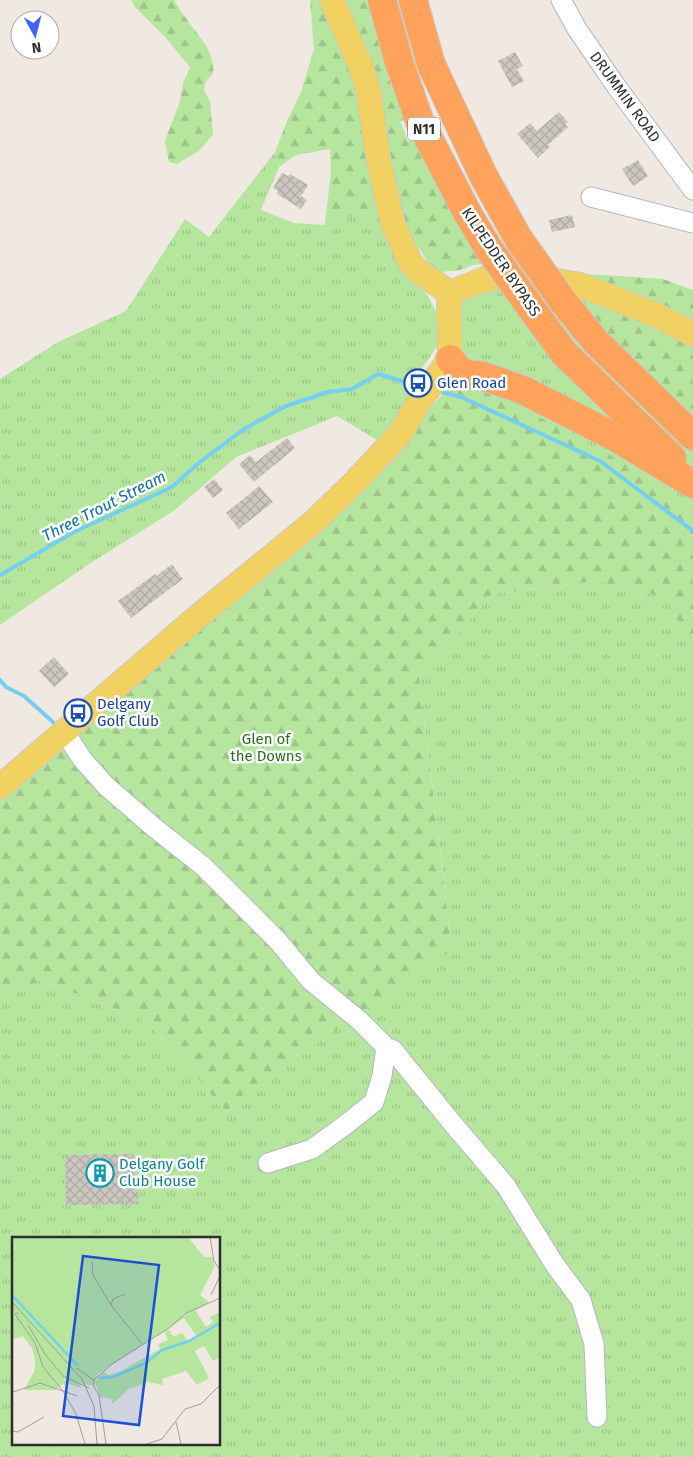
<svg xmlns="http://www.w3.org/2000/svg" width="693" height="1457" font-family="'Fira Sans',sans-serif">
	<defs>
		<pattern id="grass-tufts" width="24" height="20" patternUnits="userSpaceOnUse" patternTransform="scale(1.25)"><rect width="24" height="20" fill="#b6e59e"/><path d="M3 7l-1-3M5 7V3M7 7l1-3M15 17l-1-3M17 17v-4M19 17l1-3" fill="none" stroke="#9dc588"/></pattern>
		<pattern id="forest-firs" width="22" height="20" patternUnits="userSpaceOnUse" patternTransform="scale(1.25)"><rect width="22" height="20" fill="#b6e59e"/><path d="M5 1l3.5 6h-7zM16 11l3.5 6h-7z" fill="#9dc588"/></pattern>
		<pattern id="building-cross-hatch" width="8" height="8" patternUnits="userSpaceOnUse" patternTransform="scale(1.25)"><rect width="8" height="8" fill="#cbc7bf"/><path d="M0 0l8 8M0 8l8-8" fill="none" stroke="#afaba4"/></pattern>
	</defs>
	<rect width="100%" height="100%" fill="#efe9e1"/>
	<path fill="url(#grass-tufts)" fill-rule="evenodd" d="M275,152L279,167L261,210L294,223L325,225L377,207L420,286L428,296L439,318L440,342L414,380L408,404L382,443L337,416L236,457L175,510L89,564L0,625V379L58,342L126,311L185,219L209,237Z
		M486,282L693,302V1457H0V998L42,980L145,1021L167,1043L199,1079L226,1113L240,1097L273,576L451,386L462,359L456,301ZM586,564L614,585L595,581L492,594L419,677L451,940L375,586ZM14,1238H219V1443H14Z"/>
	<path fill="url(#forest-firs)" d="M131,0H174C178,6 181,12 185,17C198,36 215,50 213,74L206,81L204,90L210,101L213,135L199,151L177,164L169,162L165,141L180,101L183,83L190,67L166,38L134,6Z
		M310,0H325L363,96L377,207L325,225L331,170L330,149L296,155L279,167L275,152L287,121L301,92L314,49Z
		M338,0H369L404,120L400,121L408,141L413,139L485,264L473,265L460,270L441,272L431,267L417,245L396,206Z
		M556,272L663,279L693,290V418L622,354Z
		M464,386L497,394L658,482L693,511V645L667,598L595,581L492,594L419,677L452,950L240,1097L226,1113L199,1079L167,1043L145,1021L42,980L0,998V798L419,420L443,394Z"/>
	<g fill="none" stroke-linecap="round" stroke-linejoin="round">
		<path stroke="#75cff0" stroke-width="4" d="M438,391L461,397L600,461L693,531
			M0,575L74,532L172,487L200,462L244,429L286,406L328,392L352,389L378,374L419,386
			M0,680L6,687L24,696L54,723"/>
	</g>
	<path fill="url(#building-cross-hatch)" d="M515,52L523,66L517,69L524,81L512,87L498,61Z
		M559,112L568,122L565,124L568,127L548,145L550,147L538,158L517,134L530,123L537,131Z
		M638,160L648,176L633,186L622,169Z
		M282,173L288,176L290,174L308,185L301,196L307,200L301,209L277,194L278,191L273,188Z
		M572,215L575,227L552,232L549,220Z
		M287,438L295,448L254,482L239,464L250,455L256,462Z
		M214,479L223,490L213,498L204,487Z
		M259,486L273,502L239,529L226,513Z
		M172,564L183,579L131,618L118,601L155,574L156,576Z
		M54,657L69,674L54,687L39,671Z
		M134,1154L135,1190L138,1193V1204L66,1205L65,1155Z"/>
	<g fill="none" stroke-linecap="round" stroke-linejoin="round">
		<g stroke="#b4b7c1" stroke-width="21">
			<path id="minor" d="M561,0L577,29L616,86L693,190
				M591,197L693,223
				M64,731L82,759L106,786L156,829L203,866L278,941L311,981L359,1020L386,1047L382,1076L374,1102L344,1126L312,1149L268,1163
				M386,1047L393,1050L453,1124L506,1186L555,1265L581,1300L594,1344L597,1417"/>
		</g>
		<g stroke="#c9c9c9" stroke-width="26">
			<path id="major" d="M332,0L361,67L369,94L379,163L393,224L410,262L418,271L450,293
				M450,293L485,279L527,276L580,285L656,315L693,334
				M0,787L195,619L314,522L356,481L400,434L421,399L450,359L449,309L450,293"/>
		</g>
		<g stroke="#c9c9c9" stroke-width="30">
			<path id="highway" d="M382,0L399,62L420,122L469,216L489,249
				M413,0L431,64L483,175L518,238
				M562,300L596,342L693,436
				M531,308L564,353L672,458
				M450,359L459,370L467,374L483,376L523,390L615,437L693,484"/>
		</g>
		<use href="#minor" stroke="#fff" stroke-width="19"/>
		<use href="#major" stroke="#f2d163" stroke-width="24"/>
		<use href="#highway" stroke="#ffa35c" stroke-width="28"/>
		<g stroke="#c9c9c9" stroke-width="30" stroke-linecap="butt">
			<path id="highway-bridge" d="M518,238L562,300
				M489,249L531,308"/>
		</g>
		<use href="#highway-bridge" stroke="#ffa35c" stroke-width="28"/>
	</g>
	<defs>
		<g id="bus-ring" transform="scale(1.4375)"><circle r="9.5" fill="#fff" stroke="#1a4fb4" stroke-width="1.5"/><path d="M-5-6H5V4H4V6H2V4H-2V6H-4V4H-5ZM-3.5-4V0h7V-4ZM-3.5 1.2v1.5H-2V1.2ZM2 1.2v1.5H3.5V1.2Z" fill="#1a4fb4"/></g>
		<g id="building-ring" transform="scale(1.4375)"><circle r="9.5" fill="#fff" stroke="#0f9aa8" stroke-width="1.5"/><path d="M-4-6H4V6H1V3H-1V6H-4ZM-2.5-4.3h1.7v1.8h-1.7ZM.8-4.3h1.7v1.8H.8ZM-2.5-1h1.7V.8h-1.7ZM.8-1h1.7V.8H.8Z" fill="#0f9aa8"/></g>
	</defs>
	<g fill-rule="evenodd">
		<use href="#bus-ring" x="418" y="383"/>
		<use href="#bus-ring" x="78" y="713"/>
		<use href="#building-ring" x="100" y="1173"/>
	</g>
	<g text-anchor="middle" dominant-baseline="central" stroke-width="5" stroke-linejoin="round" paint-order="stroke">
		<rect fill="#fff" stroke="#6d6d6d" stroke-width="1" x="408" y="117.5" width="32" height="23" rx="4"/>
		<g font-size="14" font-weight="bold" fill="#2e2e2e">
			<text x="424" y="129">N11</text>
		</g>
		<g font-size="15" fill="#2e2e2e" stroke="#fff">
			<text transform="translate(625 97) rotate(54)">DRUMMIN ROAD</text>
			<text transform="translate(501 262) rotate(56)">KILPEDDER BYPASS</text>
		</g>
		<g font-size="15" fill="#164399" stroke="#fff" text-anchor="start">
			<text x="437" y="383">Glen Road</text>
			<text x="97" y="704">Delgany<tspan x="97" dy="17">Golf Club</tspan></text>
		</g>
		<g font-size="15" fill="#2c6e1b" stroke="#fff">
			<text x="266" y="739">Glen of<tspan x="266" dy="17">the Downs</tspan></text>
		</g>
		<g font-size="15" fill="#0d838f" stroke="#fff" text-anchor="start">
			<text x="119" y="1164">Delgany Golf<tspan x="119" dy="17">Club House</tspan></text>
		</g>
		<g font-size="16" font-style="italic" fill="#0d6fa3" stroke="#fff">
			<text transform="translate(104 506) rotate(-27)">Three Trout Stream</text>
		</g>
	</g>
	<g transform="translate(12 1237)">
		<rect width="208" height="208" fill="#efe9e1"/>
		<path d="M0,0H176L192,20H200L203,29L188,58L152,76L136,80L125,74L117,63L81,149L56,144L53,148L24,133L21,111L11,97L0,101V15L38,73L32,40L16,36L13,19L6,17ZM91,84L94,119L69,117L81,116L90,108ZM183,73L194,90L201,85L198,80L207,75V121L201,124L192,109L183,114L197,141L185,148L174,134L150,142L151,148L136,145L117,152L99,168L101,162L88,160L83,145L91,134L96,138L107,135L148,112L146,107L156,103L152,94L157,93L161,100L170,96L176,104L184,98L171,80Z" fill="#b6e59e" fill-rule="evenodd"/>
		<path d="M0,3L6,17L13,19L16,36L32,40L38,74L49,80L62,114L69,116H81L90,108V78L117,63L125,74L136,80L188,58L197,65L81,140L61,126L0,61ZM0,72L51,126L70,151L53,146L43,153H12L22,135L24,125L20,111L11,99L0,103Z" fill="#b6e59e"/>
		<path fill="none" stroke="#75cff0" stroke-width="2.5" d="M0,58L65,128M88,141L101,140L134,126L150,113L177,104L208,86"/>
		<path fill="none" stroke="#a29e99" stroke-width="1" d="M198,0L202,24L208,33M80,25L81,38L99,68M113,57L101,62L99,68L130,107M199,58L208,39M0,65L70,142L82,169L85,207M6,76L3,77L23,106L31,130L51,154M16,88L33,117M33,117L51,139L77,151M64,131L82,143M82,150V143L100,127L157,91L174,76L208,61M82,150L87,158L94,207M51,154L64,177L73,207M1,155L28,146L65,159M164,185L169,207M0,194L6,195L32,180M135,207L150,202L173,172L189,167L208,148"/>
		<path fill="#1d4ed8" fill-opacity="0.15" stroke="#1d4ed8" stroke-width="2.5" d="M71,19L147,28L127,188L51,179Z"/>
		<rect width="208" height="208" fill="none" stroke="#2e2e2e" stroke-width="2.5"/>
	</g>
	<g transform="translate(35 35) rotate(173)"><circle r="24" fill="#ffffff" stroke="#ababab"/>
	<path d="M0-4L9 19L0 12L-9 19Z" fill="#4264fb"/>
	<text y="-8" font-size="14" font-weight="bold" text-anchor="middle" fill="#2e2e2e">N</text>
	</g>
</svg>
